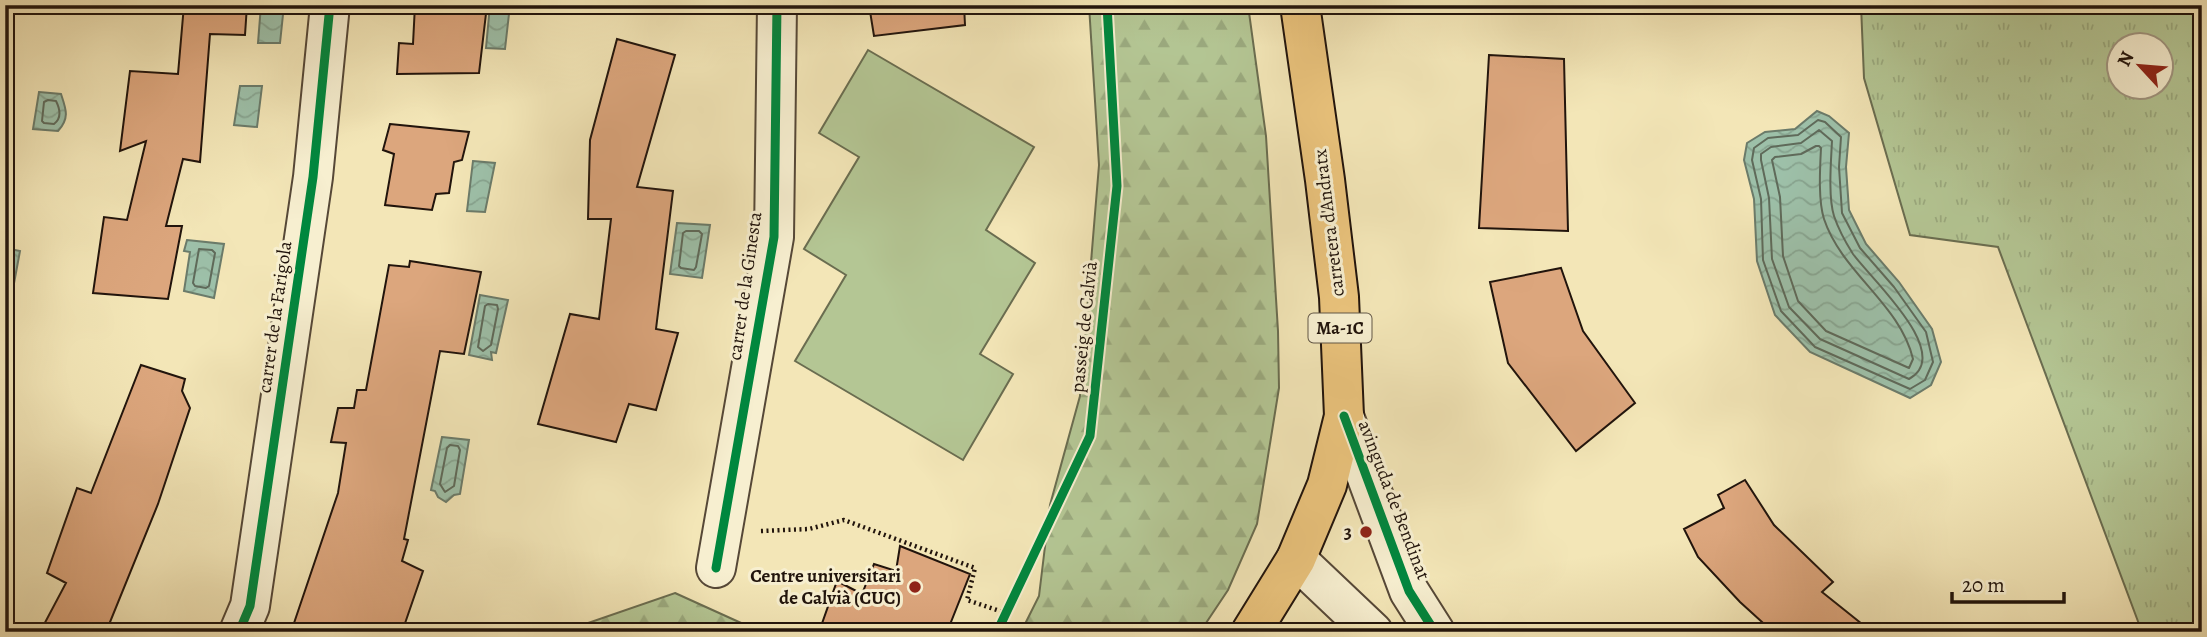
<svg xmlns="http://www.w3.org/2000/svg" width="2207" height="637" font-family="Alegreya,serif">
	<defs>
		<pattern id="grass-tufts" width="24" height="20" patternUnits="userSpaceOnUse" patternTransform="scale(1.75)"><rect width="24" height="20" fill="#b4c694"/><path d="M3 7l-1-3M5 7V3M7 7l1-3M15 17l-1-3M17 17v-4M19 17l1-3" fill="none" stroke="#9aa97e"/></pattern>
		<pattern id="forest-firs" width="22" height="20" patternUnits="userSpaceOnUse" patternTransform="scale(1.75)"><rect width="22" height="20" fill="#b4c694"/><path d="M5 1l3.5 6h-7zM16 11l3.5 6h-7z" fill="#9aa97e"/></pattern>
		<pattern id="water-waves" width="16" height="10" patternUnits="userSpaceOnUse" patternTransform="scale(1.75)"><rect width="16" height="10" fill="#9dc0a9"/><path d="M0 5q4-4 8 0t8 0" fill="none" stroke="#87a490"/></pattern>
	</defs>
	<rect width="100%" height="100%" fill="#f3e6b7"/>
	<filter id="stains"><feTurbulence type="fractalNoise" baseFrequency=".00286" numOctaves="4"/><feColorMatrix values="0 0 0 0 .2 0 0 0 0 .09 0 0 0 0 .02 0 0 0 .5 -.17"/></filter>
	<radialGradient id="worn" r=".72"><stop offset=".6" stop-color="#630" stop-opacity="0"/><stop offset="1" stop-color="#630" stop-opacity=".3"/></radialGradient>
	<path fill="url(#grass-tufts)" stroke="#6a6d50" stroke-width="2" fill-rule="evenodd" d="M1861,5H2202V632H2142L1998,247L1910,235L1864,78ZM2120,46H2162V88H2120Z"/>
	<path fill="url(#forest-firs)" stroke="#6a6d50" stroke-width="2" d="M1089,5H1248L1266,136L1278,331L1279,388L1257,524L1228,590L1200,632H1021L1039,596L1050,505L1080,396L1099,165Z
		M675,593L761,632H562Z"/>
	<path fill="#b4c694" stroke="#6a6d50" stroke-width="2" d="M868,50L1034,147L986,230L1035,263L980,354L1013,374L963,460L795,361L846,275L804,249L859,157L819,133Z"/>
	<path fill="url(#water-waves)" stroke="#6b7b6a" stroke-width="2" d="M261,5H284L280,43H258Z
		M490,5H510L505,49L486,48Z
		M240,86H262L257,127L234,125Z
		M39,92L61,94C66,109 70,118 58,131L33,129Z
		M1817,111L1829,116L1849,133L1846,167L1849,210L1866,244L1899,282L1932,329L1941,362L1931,385L1910,398L1810,352L1775,315L1757,261L1754,199L1744,160L1747,143L1765,132L1795,129Z
		M473,161L495,163L485,212L467,211Z
		M677,223L710,225L702,278L670,274Z
		M187,240L224,244L214,298L184,291L190,252L184,251Z
		M5,248L20,251L10,305L5,304Z
		M480,295L508,300L496,353L491,352L492,360L469,355Z
		M442,437L469,440L460,494L454,495L446,502L438,497L435,491L431,490Z"/>
	<g fill="none" stroke-linecap="round" stroke-linejoin="round">
		<path stroke="#5f6a5a" stroke-width="2" d="M48,100L56,101C60,109 62,118 54,124L44,123L42,121L44,102Z
			M1818,120L1825,122L1841,137L1839,167L1842,213L1860,248L1894,287L1926,332L1933,362L1925,380L1910,389L1815,347L1781,311L1763,260L1761,199L1752,160L1754,148L1768,138L1798,135Z
			M1819,130L1832,141C1831,161 1828,197 1834,216C1838,228 1846,243 1853,254C1870,278 1955,354 1909,379L1820,339L1789,307L1772,259L1769,198L1761,160V154L1771,147L1801,143Z
			M1816,146H1819L1821,148C1820,168 1818,200 1824,219C1842,273 1900,304 1913,359L1909,368L1826,331L1798,301L1783,256L1780,197L1772,160L1775,157L1801,154Z
			M686,231H699L702,234L696,267L694,270L681,268L679,266L683,233Z
			M199,249L212,250L215,253L209,286L206,288L195,286L193,283Z
			M488,304L497,305L498,309L491,345L483,351L478,347L485,306Z
			M450,445L458,446L460,450L454,486L445,492L440,484L447,448Z"/>
	</g>
	<path fill="#dca67d" stroke="#21140c" stroke-width="2" d="M184,5H247L245,35L210,34L200,162L183,159L166,226H182L168,299L93,293L104,217L127,220L146,141L120,151L130,71L178,74Z
		M415,5H487L479,73L397,74L399,43L413,44Z
		M869,5H964L965,25L874,36Z
		M617,39L675,55L637,187L673,191L656,329L678,333L656,410L629,404L616,442L538,424L570,314L599,319L611,219H588L590,140Z
		M1489,55L1564,59L1568,231L1479,228Z
		M390,124L469,132L462,160L454,162L449,193L436,194L432,210L385,205L394,154L383,150Z
		M410,261L481,272L464,354L440,351L404,539L408,540L402,561L423,571L402,632H291L338,493L346,443L331,442L338,408H354L357,390H366L389,265L409,267Z
		M1561,268L1583,331L1635,403L1576,451L1508,363L1490,282Z
		M141,365L185,379L182,391L190,408L158,504L106,632H40L66,583L47,573L77,488L91,493Z
		M1745,480L1774,525L1833,582L1822,592L1872,632H1773L1740,602L1698,557L1684,529L1724,508L1718,495Z
		M900,546L970,574L947,632H819L837,581L862,594L874,564L896,571Z"/>
	<g fill="none" stroke-linecap="round" stroke-linejoin="round">
		<g stroke="#564837" stroke-width="42">
			<path id="street" d="M1344,416L1409,591L1435,632
				M1296,559L1373,632
				M716,568L774,237L777,5
				M239,632L250,606L313,177L330,5"/>
		</g>
		<g stroke="#21140c" stroke-width="42">
			<path id="primary" d="M1251,632L1296,559L1327,485L1344,416L1339,297L1325,180L1300,5"/>
		</g>
		<path stroke="#21140c" stroke-width="4.5" stroke-dasharray="2 3.5" stroke-linecap="butt" d="M761,531L809,529L844,520L975,568L967,600L1006,613"/>
		<use href="#street" stroke="#f7efd0" stroke-width="38"/>
		<use href="#primary" stroke="#eac37c" stroke-width="38"/>
		<g stroke="#f7efd0" stroke-width="13">
			<path id="cycleway" d="M1344,416L1409,591L1435,632
				M716,568L774,237L777,5
				M239,632L250,606L313,177L330,5
				M997,632L1090,436L1117,186L1107,5"/>
		</g>
		<use href="#cycleway" stroke="#00873e" stroke-width="9"/>
	</g>
	<g fill="#8f2418" stroke="#f7efd0" stroke-width="2.5">
		<circle cx="1366" cy="532" r="7"/>
		<circle cx="915" cy="587" r="7"/>
	</g>
	<g text-anchor="middle" dominant-baseline="central" stroke-width="6" stroke-linejoin="round" paint-order="stroke">
		<rect fill="#f7efd0" stroke="#615647" stroke-width="2" x="1308.5" y="313.5" width="63" height="29" rx="5"/>
		<g font-size="18" font-weight="bold" fill="#21140c">
			<text x="1340" y="328">Ma-1C</text>
		</g>
		<g font-size="19" fill="#21140c" stroke="#f7efd0">
			<text transform="translate(1329 223) rotate(-97)">carretera d'Andratx</text>
			<text transform="translate(745 286) rotate(-82)">carrer de la Ginesta</text>
			<text transform="translate(275 317) rotate(-82)">carrer de la Farigola</text>
			<text transform="translate(1084 327) rotate(-84)">passeig de Calvià</text>
			<text transform="translate(1394 500) rotate(69)">avinguda de Bendinat</text>
		</g>
		<g font-size="19" font-weight="bold" fill="#21140c" stroke="#f7efd0" text-anchor="end">
			<text x="1352" y="532">3</text>
			<text x="901" y="576">Centre universitari<tspan x="901" dy="22">de Calvià (CUC)</tspan></text>
		</g>
	</g>
	<rect width="2207" height="637" fill="none" stroke="#f3e6b7" stroke-width="28"/>
	<rect x="7" y="7" width="2193" height="623" fill="none" stroke="#21140c" stroke-width="3.5"/>
	<rect x="14" y="14" width="2179" height="609" fill="none" stroke="#21140c" stroke-width="2"/>
	<g transform="translate(2140 66) rotate(296)"><circle r="33" fill="#f7efd0" stroke="#a19782" stroke-width="2"/>
	<path d="M0-5L12 26L0 18L-12 26Z" fill="#8f2418"/>
	<text y="-10" font-size="19" font-weight="bold" text-anchor="middle" fill="#21140c">N</text>
	</g>
	<path d="M1952 592v10h112v-10" fill="none" stroke="#21140c" stroke-width="3.5"/>
	<text x="1962" y="592" font-size="21" fill="#21140c" stroke="#f7efd0" stroke-width="5" paint-order="stroke">20 m</text>
	<rect width="100%" height="100%" filter="url(#stains)"/>
	<rect width="100%" height="100%" fill="url(#worn)"/>
</svg>
